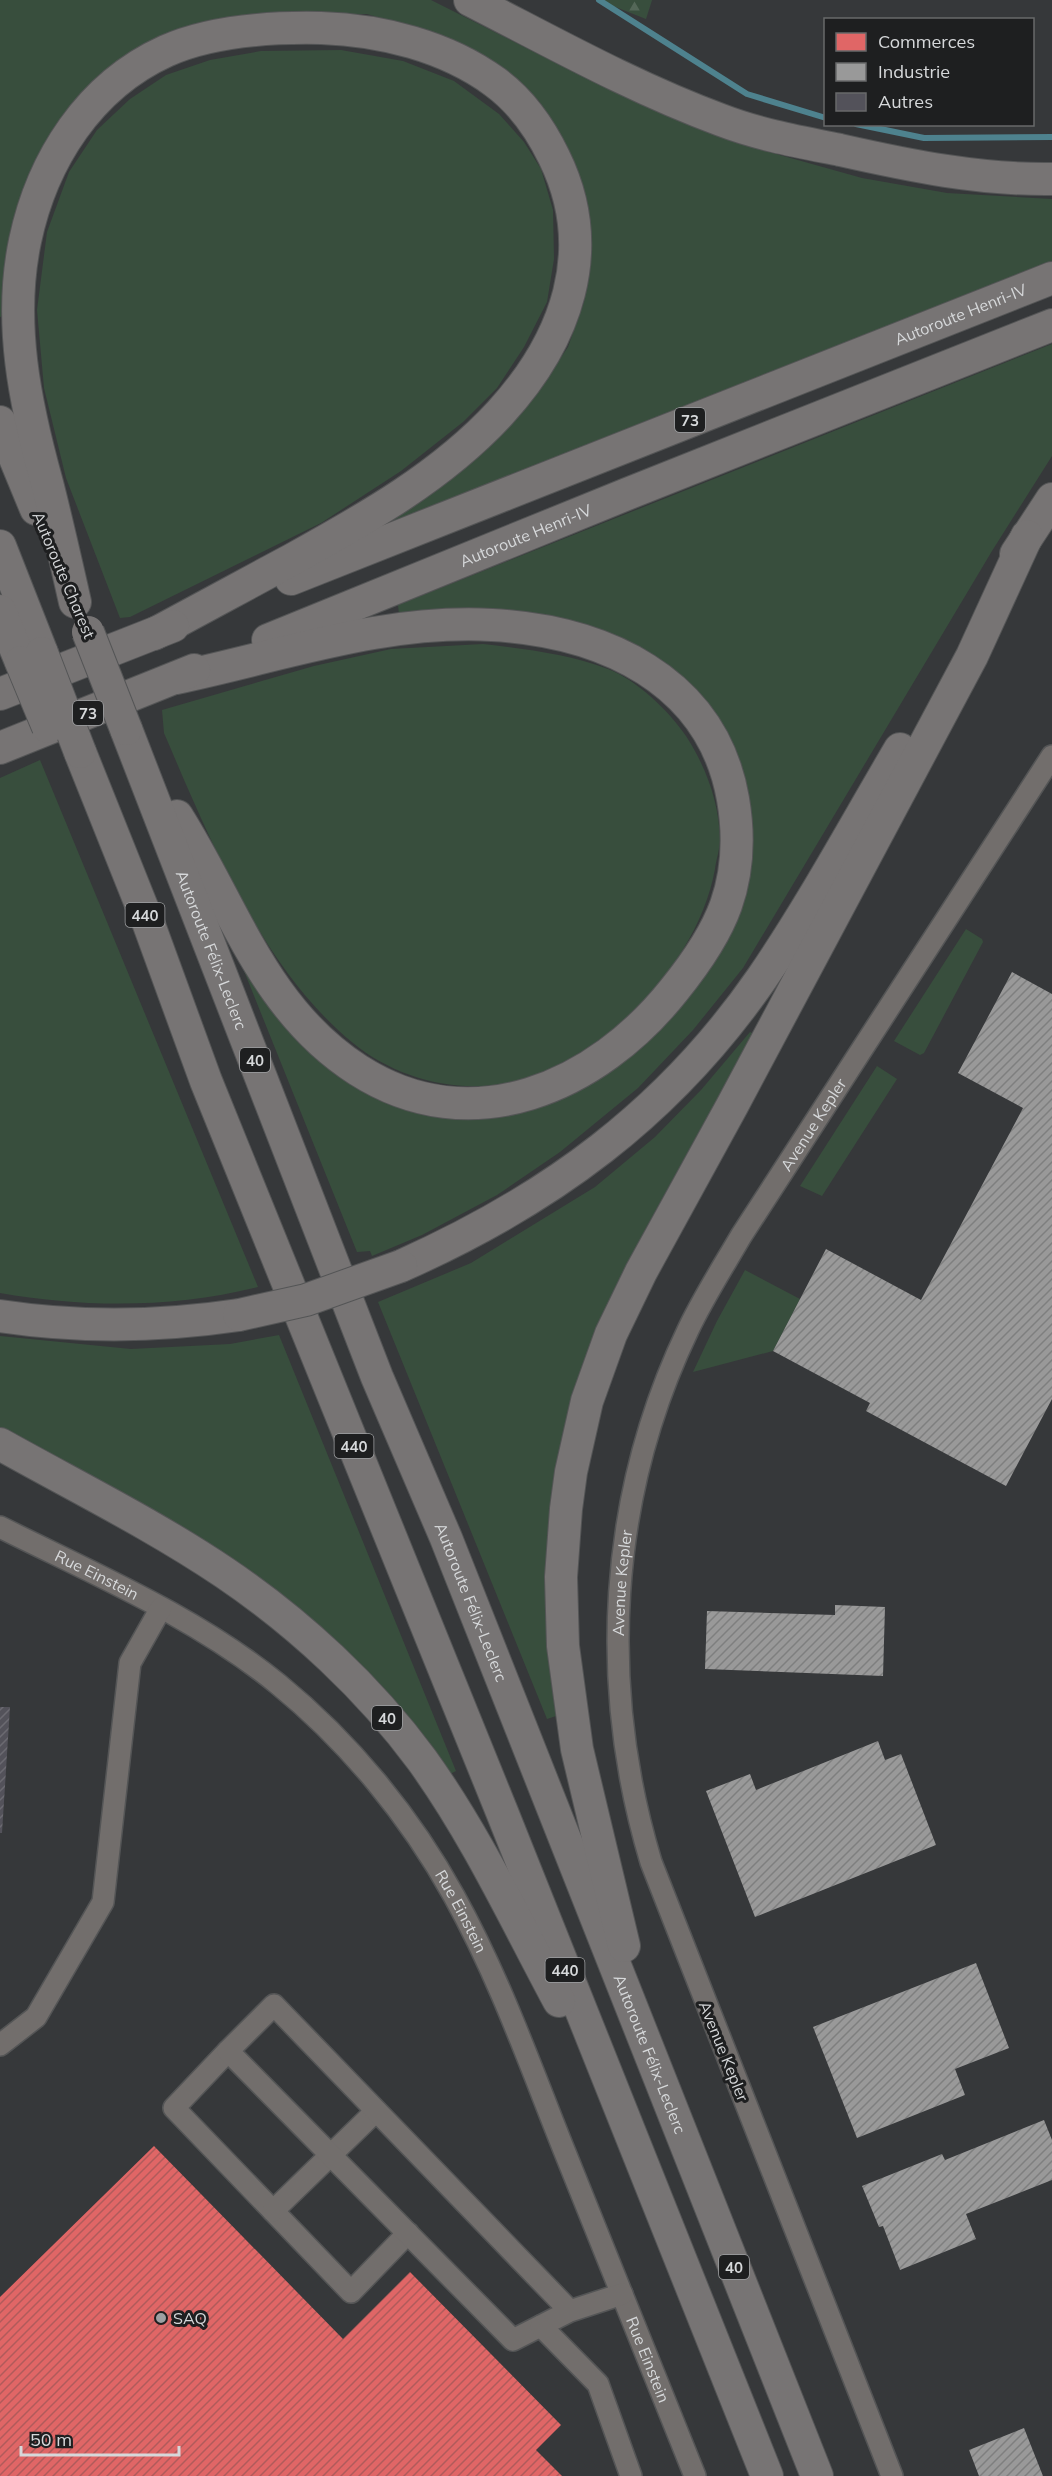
<svg xmlns="http://www.w3.org/2000/svg" width="1052" height="2476" font-family="Mulish,sans-serif">
	<defs>
		<pattern id="forest-firs" width="22" height="20" patternUnits="userSpaceOnUse" patternTransform="scale(1.5)"><rect width="22" height="20" fill="#384e3d"/><path d="M5 1l3.5 6h-7zM16 11l3.5 6h-7z" fill="#546758"/></pattern>
		<pattern id="shops-hatch" width="6" height="6" patternUnits="userSpaceOnUse" patternTransform="scale(1.5)"><rect width="6" height="6" fill="#e06666"/><path d="M-1 1l2-2M0 6l6-6M5 7l2-2" fill="none" stroke="#b05b5b"/></pattern>
		<pattern id="industry-hatch" width="6" height="6" patternUnits="userSpaceOnUse" patternTransform="scale(1.5)"><rect width="6" height="6" fill="#999"/><path d="M-1 1l2-2M0 6l6-6M5 7l2-2" fill="none" stroke="#7e7f7f"/></pattern>
		<pattern id="building-hatch" width="6" height="6" patternUnits="userSpaceOnUse" patternTransform="scale(1.5)"><rect width="6" height="6" fill="#53525a"/><path d="M-1 1l2-2M0 6l6-6M5 7l2-2" fill="none" stroke="#6b6a71"/></pattern>
	</defs>
	<rect width="100%" height="100%" fill="#36383a"/>
	<path fill="#384e3d" d="M0,0H431L612,91L737,143L862,178L947,193L1052,199V264L395,525L390,515L442,484L491,446L534,397L568,347L584,302L592,239L586,196L568,148L539,101L515,77L482,55L448,38L367,14L289,15L86,91L5,316L0,317Z
		M341,50L403,61L454,81L499,114L524,142L541,169L553,210L554,259L547,302L524,347L497,388L463,422L401,471L321,523L130,617L120,618L66,478L44,388L37,310L47,232L69,172L97,130L130,99L166,75L210,60L261,51Z
		M1052,344V456L992,551L743,968L693,1030L638,1088L560,1152L497,1195L422,1235L372,1256L370,1251L357,1252L240,961L319,1054L517,1113L553,1101L587,1085L727,937L730,746L704,699L666,666L628,640L588,626L533,616L399,615L398,605Z
		M483,644C525,649 568,654 608,669C637,680 669,711 686,736C706,767 719,802 720,839C720,849 716,860 715,869C698,962 610,1053 520,1080C463,1096 398,1080 353,1043C262,969 209,838 164,733L162,710L314,666L391,649Z
		M40,760L258,1287C174,1308 85,1308 0,1293V778Z
		M966,929L982,939L983,942L924,1053L920,1055L894,1041Z
		M750,1032L758,1036L701,1128L646,1228L608,1303L574,1388L556,1479L559,1715L547,1719L378,1302L471,1263L595,1187L655,1137L701,1090Z
		M877,1066L897,1079L822,1196L800,1186Z
		M745,1270L800,1299L773,1351L693,1372L717,1321Z
		M279,1335L456,1771L448,1775L308,1618L248,1570L176,1527L0,1431V1336L131,1349L230,1344Z"/>
	<path fill="url(#forest-firs)" d="M598,0H652L646,19Z"/>
	<path fill="url(#shops-hatch)" d="M154,2146L343,2339L410,2272L561,2425L536,2450L562,2476H0V2297Z"/>
	<path fill="url(#industry-hatch)" d="M1012,972L1052,994V1399L1006,1486L866,1411L870,1403L773,1351L826,1249L921,1300L1023,1108L958,1073Z
		M835,1605L885,1607L883,1676L705,1669L707,1611L835,1615Z
		M878,1741L885,1760L901,1754L936,1845L755,1917L706,1791L750,1774L756,1790Z
		M976,1963L1009,2048L955,2069L965,2095L857,2138L813,2027Z
		M1044,2120L1052,2140V2180L966,2214L976,2239L900,2270L883,2226L879,2227L862,2186L942,2154L945,2160Z
		M1024,2428L1043,2476H979L969,2450Z"/>
	<g fill="none" stroke-linecap="round" stroke-linejoin="round">
		<path stroke="#4e828e" stroke-width="6" d="M599,0L747,94L826,118
			M856,124L924,138L1052,137"/>
	</g>
	<path fill="url(#building-hatch)" d="M0,1707H10L2,1833H0Z"/>
	<g fill="none" stroke-linecap="round" stroke-linejoin="round">
		<g stroke="#545556" stroke-width="24">
			<g id="minor">
				<path id="s1" d="M0,1527C94,1574 196,1617 278,1684C349,1742 410,1816 454,1896C499,1977 530,2065 564,2150C608,2259 651,2367 695,2476"/>
				<path d="M0,2045L36,2017L103,1902L130,1663L161,1608"/>
				<path d="M228,2051L174,2108L351,2292L408,2233"/>
				<path d="M273,2211L376,2111"/>
				<path d="M570,2311L274,2005L228,2051L513,2340L570,2311L622,2294"/>
				<path d="M541,2326L598,2384L631,2476"/>
				<path id="s2" d="M892,2476L651,1862C598,1686 608,1497 688,1330C703,1298 723,1267 741,1236L1052,756"/>
			</g>
		</g>
		<g stroke="#545556" stroke-width="34">
			<g id="highway">
				<path d="M470,0C552,42 634,88 721,120C760,135 800,142 840,150C911,166 980,180 1052,179"/>
				<path d="M0,422L36,509"/>
				<path d="M0,546L42,653"/>
				<path d="M1016,554L1052,499"/>
				<path id="s3" d="M291,579L1052,278"/>
				<path d="M75,602C66,562 57,522 47,483C25,404 8,322 25,241C42,160 89,86 166,51C213,30 271,27 321,28C381,30 446,46 495,82C521,101 540,128 554,157C600,250 566,341 500,413C442,476 367,518 293,559C247,584 200,609 154,634"/>
				<path d="M0,611L21,662"/>
				<path id="s4" d="M268,640L627,494L1052,325"/>
				<path d="M176,678C281,656 383,619 492,625C602,631 712,679 733,799C739,834 738,871 726,905C715,936 695,964 674,990C597,1087 472,1143 358,1070C263,1009 234,906 177,816"/>
				<path d="M0,694L173,626"/>
				<path id="s5" d="M126,729L377,1377L446,1538L817,2476"/>
				<path d="M0,748L194,670"/>
				<path d="M80,752L148,922L206,1081L502,1812L767,2476"/>
				<path d="M401,1266C549,1200 668,1114 762,978C812,905 855,825 900,749"/>
				<path d="M0,1316C80,1328 158,1327 239,1315"/>
				<path d="M0,1444C75,1486 154,1525 225,1573C299,1623 369,1688 422,1760C476,1835 515,1919 559,2001"/>
				<path d="M624,1946L577,1749L563,1646L561,1577L566,1509L571,1472L587,1401L611,1334L641,1272L732,1106L972,656L1027,536"/>
			</g>
		</g>
		<use href="#minor" stroke="#726e6c" stroke-width="21"/>
		<use href="#highway" stroke="#777474" stroke-width="32"/>
		<g stroke="#545556" stroke-width="34" stroke-linecap="butt">
			<path id="highway-bridge" d="M88,632L126,729
				M42,653L80,752
				M21,662L48,727
				M239,1315L306,1300L401,1266"/>
		</g>
		<use href="#highway-bridge" stroke="#777474" stroke-width="32"/>
	</g>
	<circle fill="#9ea0a2" stroke="#1e1f20" stroke-width="2" cx="161" cy="2318" r="6"/>
	<g text-anchor="middle" dominant-baseline="central" stroke-width="6" stroke-linejoin="round" paint-order="stroke">
		<g fill="#1e1f20" stroke="#9fa0a2" stroke-width="1.5">
			<rect x="675" y="408" width="30" height="24" rx="4.5"/>
			<rect x="73" y="701" width="30" height="24" rx="4.5"/>
			<rect x="125.5" y="903" width="39" height="24" rx="4.5"/>
			<rect x="240" y="1048" width="30" height="24" rx="4.5"/>
			<rect x="334.5" y="1434" width="39" height="24" rx="4.5"/>
			<rect x="372" y="1706" width="30" height="24" rx="4.5"/>
			<rect x="545.5" y="1958" width="39" height="24" rx="4.5"/>
			<rect x="719" y="2255" width="30" height="24" rx="4.5"/>
		</g>
		<g font-size="15" font-weight="bold" fill="#d6d8da">
			<text x="690" y="420">73</text>
			<text x="88" y="713">73</text>
			<text x="145" y="915">440</text>
			<text x="255" y="1060">40</text>
			<text x="354" y="1446">440</text>
			<text x="387" y="1718">40</text>
			<text x="565" y="1970">440</text>
			<text x="734" y="2267">40</text>
		</g>
		<g font-size="16" fill="#d6d8da" stroke="#1e1f20">
			<text stroke="none"><textPath href="#s3" startOffset="720">Autoroute Henri-IV</textPath></text>
			<text stroke="none"><textPath href="#s4" startOffset="278">Autoroute Henri-IV</textPath></text>
			<text transform="translate(64 575) rotate(67)">Autoroute Charest</text>
			<text stroke="none"><textPath href="#s5" startOffset="237">Autoroute Félix-Leclerc</textPath></text>
			<text stroke="none"><textPath href="#s2" startOffset="1446">Avenue Kepler</textPath></text>
			<text stroke="none"><textPath href="#s1" startOffset="108">Rue Einstein</textPath></text>
			<text stroke="none"><textPath href="#s2" startOffset="942">Avenue Kepler</textPath></text>
			<text stroke="none"><textPath href="#s5" startOffset="939">Autoroute Félix-Leclerc</textPath></text>
			<text stroke="none"><textPath href="#s1" startOffset="614">Rue Einstein</textPath></text>
			<text transform="translate(724 2051) rotate(68)">Avenue Kepler</text>
			<text stroke="none"><textPath href="#s5" startOffset="1425">Autoroute Félix-Leclerc</textPath></text>
			<text stroke="none"><textPath href="#s1" startOffset="1100">Rue Einstein</textPath></text>
		</g>
		<g font-size="16" fill="#d6d8da" stroke="#1e1f20" text-anchor="start">
			<text x="173" y="2318">SAQ</text>
		</g>
	</g>
	<rect x="824" y="18" width="210" height="108" fill="#1e1f20" stroke="#68696a" stroke-width="1.5"/>
	<rect x="836" y="33" width="30" height="18" fill="#e06666" stroke="#68696a" stroke-width="1.5"/>
	<text x="878" y="48" font-size="18" fill="#d6d8da">Commerces</text>
	<rect x="836" y="63" width="30" height="18" fill="#999999" stroke="#68696a" stroke-width="1.5"/>
	<text x="878" y="78" font-size="18" fill="#d6d8da">Industrie</text>
	<rect x="836" y="93" width="30" height="18" fill="#53525a" stroke="#68696a" stroke-width="1.5"/>
	<text x="878" y="108" font-size="18" fill="#d6d8da">Autres</text>
	<path d="M21 2446v9h158v-9" fill="none" stroke="#d6d8da" stroke-width="3"/>
	<text x="30" y="2446" font-size="18" fill="#d6d8da" stroke="#1e1f20" stroke-width="4.5" paint-order="stroke">50 m</text>
</svg>
